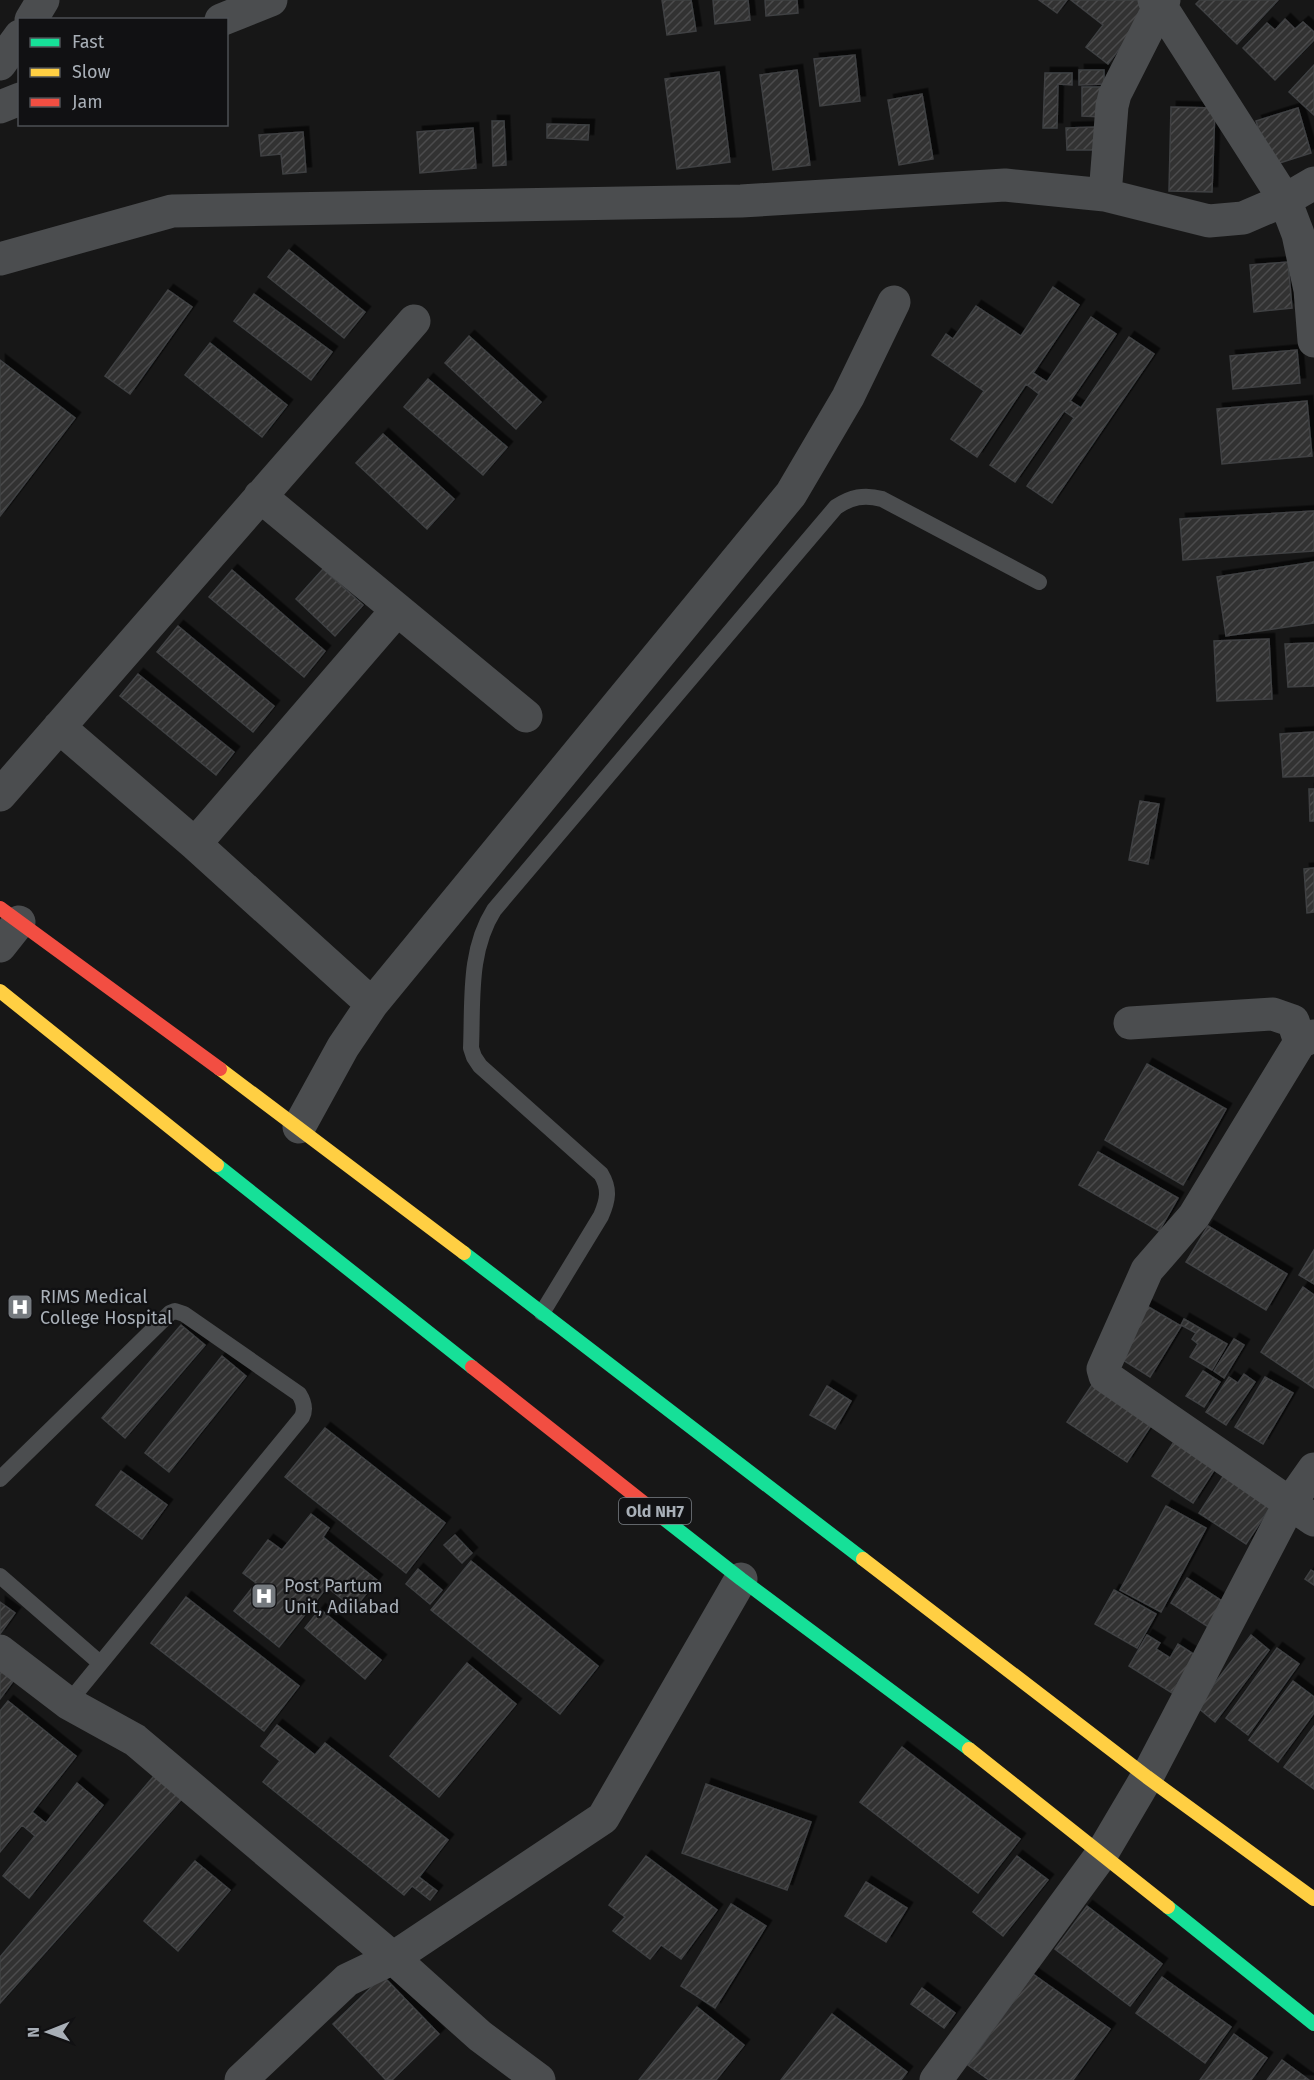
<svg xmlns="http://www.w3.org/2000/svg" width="1314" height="2080" font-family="'Fira Sans',sans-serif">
	<defs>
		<pattern id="building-hatch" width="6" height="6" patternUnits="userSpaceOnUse" patternTransform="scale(1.5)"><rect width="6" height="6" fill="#313132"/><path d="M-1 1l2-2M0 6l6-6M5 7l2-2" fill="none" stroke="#4c4c4d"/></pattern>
		<filter id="shadow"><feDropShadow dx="5.5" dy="-5.5" stdDeviation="0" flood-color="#0009"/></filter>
	</defs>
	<rect width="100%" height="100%" fill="#171717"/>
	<path fill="url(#building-hatch)" stroke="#3f4143" stroke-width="1.5" filter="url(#shadow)" d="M662,0H691L696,31L667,35Z
		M713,0H748L750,20L715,24Z
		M765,0H797L798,13L766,16Z
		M1039,0H1067L1057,13Z
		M1071,0H1142L1151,7L1108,64L1086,47L1103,25Z
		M1200,0H1278L1237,44L1196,4Z
		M1285,19L1295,29L1303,22L1314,32V40L1275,80L1243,48L1267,23L1275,30Z
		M855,55L860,101L820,106L814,59Z
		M1314,65V115L1289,92Z
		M797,70L810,165L773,170L760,75Z
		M1079,70H1104V84L1079,85Z
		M719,72L730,162L677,169L665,79Z
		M1045,73H1072V85L1058,84L1057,128H1043Z
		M1082,87H1102V117L1082,116Z
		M922,94L933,159L899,165L888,100Z
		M1171,107L1215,108L1212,192L1169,191Z
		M1298,108L1311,153L1270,166L1256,121Z
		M492,121H504L506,165L493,166Z
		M547,124L589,125L588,140L547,138Z
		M1098,127L1099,150H1067L1066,128Z
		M473,128L476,168L420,173L417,132Z
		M303,132L306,172L283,174L281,154L261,156L259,135Z
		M289,250L365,312L344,338L268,277Z
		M1288,262L1292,308L1254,312L1250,265Z
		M1053,287L1079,305L1033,373L1047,382L1091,317L1116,334L1070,401L1081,408L1129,337L1154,354L1052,503L1027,486L1074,418L1064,411L1015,482L990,465L1039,394L1026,384L977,457L951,439L984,391L932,355L946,334L953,339L976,306L1021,336Z
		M168,290L192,307L130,394L105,376Z
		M254,294L332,352L311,380L234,321Z
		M469,336L541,402L516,429L445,363Z
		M210,343L287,405L262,437L185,375Z
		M1297,350L1300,383L1233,389L1230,356Z
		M0,360L75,418L0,516Z
		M428,379L507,447L483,475L404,407Z
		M1307,401L1312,456L1222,464L1217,409Z
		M383,434L454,499L427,529L356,463Z
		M1314,511V551L1183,560L1180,519Z
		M1314,562V623L1226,636L1217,577Z
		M323,569L363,605L335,636L296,599Z
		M232,570L325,651L304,677L209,597Z
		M178,626L274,706L253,732L157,652Z
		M1269,639L1272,699L1217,701L1214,641Z
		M1314,643V686L1288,687L1285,644Z
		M138,674L234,752L216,775L120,696Z
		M1314,732V776L1283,777L1280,734Z
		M1309,789H1314V821H1310Z
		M1140,801L1159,804L1148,864L1129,860Z
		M1314,868V912L1307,913L1304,869Z
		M1147,1064L1226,1109L1183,1185L1105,1140Z
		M1098,1152L1178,1198L1159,1231L1079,1185Z
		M1208,1226L1287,1274L1266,1310L1186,1262Z
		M1314,1250V1284L1299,1275Z
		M1303,1287L1314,1295V1388L1261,1352Z
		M1145,1305L1181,1326L1150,1377L1115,1355Z
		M1184,1319L1227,1344L1212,1370L1190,1357L1198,1344L1192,1339L1196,1333L1181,1325Z
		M181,1325L205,1345L125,1438L102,1418Z
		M1234,1339L1244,1345L1224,1378L1214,1371Z
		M222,1356L246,1376L169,1472L145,1453Z
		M1203,1371L1220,1382L1204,1407L1186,1396Z
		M1244,1374L1255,1382L1226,1425L1206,1412L1229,1377L1238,1383Z
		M1265,1377L1293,1393L1263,1444L1235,1427Z
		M1094,1382L1154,1421L1127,1462L1067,1422Z
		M827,1386L851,1401L835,1429L810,1415Z
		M325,1428L445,1523L406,1573L285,1477Z
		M1177,1437L1218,1464L1193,1503L1152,1476Z
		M121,1471L167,1505L142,1539L96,1505Z
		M1224,1475L1271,1506L1246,1544L1199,1513Z
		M1166,1506L1206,1528L1161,1612L1120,1590Z
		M311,1514L329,1528L323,1537L377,1580L354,1609L327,1587L279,1647L234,1611L256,1583L243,1573L268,1540L282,1550Z
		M455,1535L472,1553L462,1563L444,1545Z
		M471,1561L598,1666L560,1714L431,1610Z
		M418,1569L442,1590L430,1604L406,1584Z
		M1311,1570L1314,1572V1585L1305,1579Z
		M1187,1578L1225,1603L1210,1628L1171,1603Z
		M1114,1590L1156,1614L1137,1648L1095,1624Z
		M186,1597L299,1686L264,1731L151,1643Z
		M0,1602L15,1613L0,1634Z
		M320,1609L381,1660L365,1679L305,1628Z
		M1147,1635L1160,1643L1156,1649L1170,1658L1178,1644L1195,1655L1172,1693L1129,1666Z
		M1251,1635L1269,1650L1215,1722L1197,1707Z
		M1277,1648L1299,1664L1248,1735L1226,1718Z
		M0,1659L19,1673L0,1699Z
		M467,1663L516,1704L439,1797L390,1756Z
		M1293,1681L1314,1697V1713L1278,1762L1249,1740Z
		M8,1701L76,1756L32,1812L46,1823L77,1783L103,1805L29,1898L3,1876L35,1836L22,1825L0,1852V1711Z
		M277,1725L315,1755L325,1743L448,1840L419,1877L437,1891L430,1900L412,1886L404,1895L263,1782L280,1761L261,1746Z
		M1314,1726V1789L1284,1767Z
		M902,1747L1020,1839L978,1893L860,1802Z
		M159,1770L187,1793L0,2003V1957Z
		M706,1784L811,1822L787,1890L682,1853Z
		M646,1856L717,1910L681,1959L661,1945L650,1959L613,1931L625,1917L609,1905Z
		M1017,1856L1048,1880L1003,1936L973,1912Z
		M195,1861L230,1890L178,1951L144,1921Z
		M866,1882L907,1908L886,1942L845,1916Z
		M731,1904L766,1926L715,2008L681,1986Z
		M1087,1906L1162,1964L1130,2006L1055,1949Z
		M1033,1974L1110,2029L1073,2080H989L968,2065Z
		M383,1976L439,2034L392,2080H386L333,2024Z
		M1162,1977L1231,2027L1205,2063L1136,2013Z
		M922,1988L955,2013L944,2028L911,2004Z
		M697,2007L744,2045L716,2080H639Z
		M832,2014L907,2072L901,2080H781Z
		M1234,2034L1267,2058L1251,2080H1200Z
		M1282,2060L1309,2080H1267Z"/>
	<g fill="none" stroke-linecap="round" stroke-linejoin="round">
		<path stroke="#4b4d4f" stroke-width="16" d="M542,1313L601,1216C608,1200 610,1189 601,1174L480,1066L474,1057L471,1048C473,1001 468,951 494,910L836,507C851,497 864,494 882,499L1039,582
			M0,1479L170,1313L175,1311L184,1314L299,1394C304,1402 306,1409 302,1417L68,1703
			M0,1576L100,1663"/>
		<path stroke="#4b4d4f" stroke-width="33" d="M1164,0L1160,5L1285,200L1298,234L1310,290L1314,341
			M31,20L43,0
			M221,20L271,0
			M0,64L20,36
			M0,107L20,99
			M1105,195L1112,106L1115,94L1160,5L1154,0
			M0,259L172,211L741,201L1005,185L1105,195L1209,221L1243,218L1285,200L1314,183
			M260,496L526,716
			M59,727L195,844L372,1004
			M0,795L414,321
			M195,844L397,610
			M0,946L19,922
			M1130,1023L1273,1014L1293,1021L1300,1042
			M1314,1036L1300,1042L1194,1216L1147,1270L1103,1369L1105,1376L1314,1520
			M299,1127L343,1047L372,1004L791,494L848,397L894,302
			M0,1651L68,1703L135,1740L393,1958L480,2036L539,2080
			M241,2080L347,1980L393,1958L603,1818L741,1579
			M936,2080L1101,1855L1147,1777L1290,1503L1314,1469"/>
		<path stroke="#16e098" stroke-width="14" d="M217,1165L472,1367
			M464,1253L863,1559
			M663,1518L741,1579L969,1749
			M1168,1907L1314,2024"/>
		<path stroke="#ffcf43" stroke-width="14" d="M0,991L217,1165
			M220,1069L464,1253
			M863,1559L1147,1777L1314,1899
			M969,1749L1168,1907"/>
		<path stroke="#f24e42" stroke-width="14" d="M0,908L220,1069
			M472,1367L663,1518"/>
	</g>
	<defs>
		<g id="hospital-square" transform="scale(1.35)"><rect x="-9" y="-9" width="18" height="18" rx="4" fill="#757a7f" stroke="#111113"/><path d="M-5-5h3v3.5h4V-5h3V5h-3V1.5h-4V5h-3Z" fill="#fff"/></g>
	</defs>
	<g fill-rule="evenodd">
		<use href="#hospital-square" x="20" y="1307"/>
		<use href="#hospital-square" x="264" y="1596"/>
	</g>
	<g text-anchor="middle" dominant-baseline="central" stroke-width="4.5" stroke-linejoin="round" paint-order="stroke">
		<rect fill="#111113" stroke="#7b8086" stroke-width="1.5" x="619" y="1498" width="72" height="26" rx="4.5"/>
		<g font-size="16" font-weight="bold" fill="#a8afb7">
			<text x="655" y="1511">Old NH7</text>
		</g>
		<g font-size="18" fill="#a8afb7" stroke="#111113" text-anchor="start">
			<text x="40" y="1297">RIMS Medical<tspan x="40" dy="21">College Hospital</tspan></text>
			<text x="284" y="1586">Post Partum<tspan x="284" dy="21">Unit, Adilabad</tspan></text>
		</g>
	</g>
	<rect x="18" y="18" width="210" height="108" fill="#111113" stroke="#4d5055" stroke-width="1.5"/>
	<rect x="30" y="38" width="30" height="9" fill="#16e098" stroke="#4d5055" stroke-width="1.5"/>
	<text x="72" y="48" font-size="18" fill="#a8afb7">Fast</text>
	<rect x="30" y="68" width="30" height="9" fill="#ffcf43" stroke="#4d5055" stroke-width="1.5"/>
	<text x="72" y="78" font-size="18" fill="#a8afb7">Slow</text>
	<rect x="30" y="98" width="30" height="9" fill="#f24e42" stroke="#4d5055" stroke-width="1.5"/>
	<text x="72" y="108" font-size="18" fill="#a8afb7">Jam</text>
	<g transform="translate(48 2032) rotate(269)" stroke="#111113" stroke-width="4.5" paint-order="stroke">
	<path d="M0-4.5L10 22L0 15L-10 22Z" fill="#a8afb7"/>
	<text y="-9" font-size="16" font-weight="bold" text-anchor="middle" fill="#a8afb7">N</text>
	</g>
</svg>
